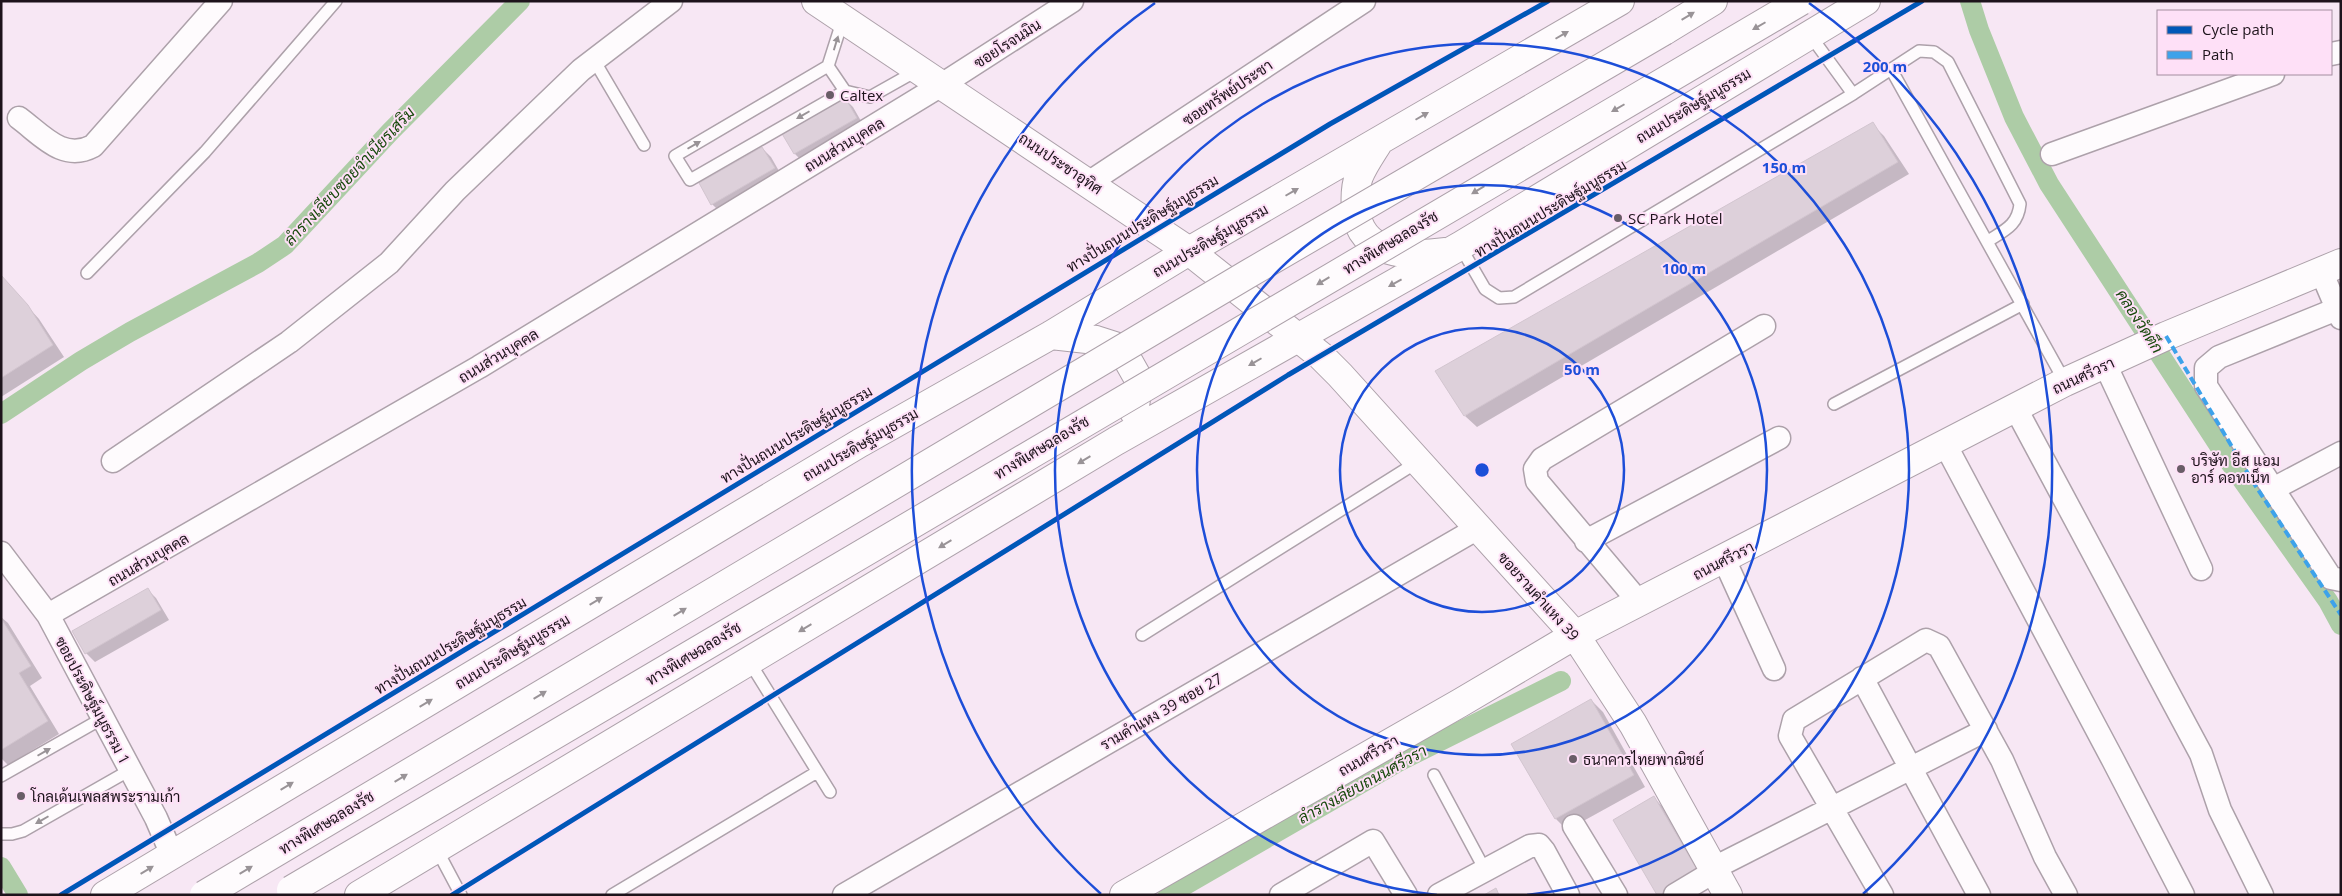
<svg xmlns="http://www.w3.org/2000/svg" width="2342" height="896" font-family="'Open Sans',Sarabun,sans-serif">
	<rect width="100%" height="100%" fill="#f7e7f4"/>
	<path fill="#0003" d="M844,98L853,107L865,128L804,163L795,154L783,133Z
		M1872,124L1884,136L1909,174L1477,427L1465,416Z
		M762,148L771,157L783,178L721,213L712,204Z
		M1,277L39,319L64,357L1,397Z
		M147,589L156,598L169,620L95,662L86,653Z
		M1,617L8,623L42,678L30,686L59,734L8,765L1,758Z
		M1591,700L1603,712L1645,787L1567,830L1556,819Z
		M1654,798L1663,807L1707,882L1686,895H1659Z"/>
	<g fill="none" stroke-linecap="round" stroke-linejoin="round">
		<path stroke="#adcca6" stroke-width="20" d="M1970,1L1979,30L2014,117L2049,184L2231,464L2328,601L2341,625
			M1,414L81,361L130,332L258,263L285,245L390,132L520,1
			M1,867L18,895
			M1168,895L1398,762L1561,681"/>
	</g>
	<path fill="#ddd0da" stroke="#d2c5cf" d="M844,96L857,118L794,154L781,132Z
		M1873,122L1898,162L1464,416L1435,371Z
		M762,147L775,168L711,205L699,183Z
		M1,275L28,305L53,345L1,378Z
		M148,588L161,610L85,654L72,631Z
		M1,618L31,666L19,673L48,721L1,750Z
		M1591,699L1634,775L1555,819L1511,744Z
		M1654,796L1699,873L1662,895H1657L1613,820Z
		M1496,888L1499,895H1484Z"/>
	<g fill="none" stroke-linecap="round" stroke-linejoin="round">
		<g stroke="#ada1aa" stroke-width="14">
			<path id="lane" d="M843,19L828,66L675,156L690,180L845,91
				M1810,35L1853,94
				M594,60L644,145
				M828,66L845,91L870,97L918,70
				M1891,69L2065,382
				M1460,246L1485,289L1499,298L1514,297L1853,94L1919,51L1934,52L1948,62L2020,204C2018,225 2005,230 1988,241
				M87,273L205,152L336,1
				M1834,404L2023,304
				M1142,635L1419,461
				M749,661L830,792
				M1434,775L1485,870
				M1,776L103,718
				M1,834H12L23,831L130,770
				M436,848L461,895
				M612,895L817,772"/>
		</g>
		<g stroke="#ada1aa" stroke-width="25">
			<path id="street" d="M2331,54L2341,52
				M19,118C42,135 63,162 93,146L221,1
				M2052,154L2273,74
				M1090,182L1364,1
				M2321,271L2341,318
				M2337,309L2219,357L2206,368V386L2331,578L2341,580
				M2105,364L2201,569
				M2015,407L2201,754L2220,810L2262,895
				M1945,444L2113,760L2183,895
				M113,461L289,342L389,263L455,191L581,70L671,1
				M2273,489L2341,453
				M1586,541L1779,438
				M1,553L48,615L156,818L172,855
				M1724,559L1774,669
				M1639,602L1537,481L1535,469L1542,459L1764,326
				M48,615L479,367L943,84L1072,1
				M1862,678L1979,895
				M1574,826L1616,895
				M1714,868L1986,730
				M844,895L1478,528
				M1281,895L1373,841L1406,895
				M1439,895L1530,846L1539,845L1544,851L1568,895
				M1675,895L1715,871
				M1882,895L1790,736L1794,720L1926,640L1939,646L2002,760L2045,857L2066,895"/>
		</g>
		<g stroke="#ada1aa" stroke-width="30">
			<path id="secondary" d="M816,1L1156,229L1189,251L1321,356L1340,375L1575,635L1633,724L1728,895
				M1124,895L1460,703L1575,635L2065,382L2166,336L2341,263"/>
		</g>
		<g stroke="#ada1aa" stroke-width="30">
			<path id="primary" d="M1378,143C1372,153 1364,164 1359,176C1355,187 1355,198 1356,210C1359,255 1409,257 1444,252
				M1051,335L1096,340L1121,348L1139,380L1134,412
				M105,895L860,443L1051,335L1189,251L1620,1
				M359,895L1116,441L1460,246L1866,1"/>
		</g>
		<g stroke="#ada1aa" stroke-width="30">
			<path id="highway" d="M1664,31L1713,1"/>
		</g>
		<use href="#lane" stroke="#fefbfd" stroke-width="11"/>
		<use href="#street" stroke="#fefbfd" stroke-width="22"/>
		<use href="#secondary" stroke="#fefbfd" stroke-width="28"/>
		<use href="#primary" stroke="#fefbfd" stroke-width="28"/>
		<use href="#highway" stroke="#fefbfd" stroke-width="28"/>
		<g stroke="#ada1aa" stroke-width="30" stroke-linecap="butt">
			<path id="highway-bridge" d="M291,890L1801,1
				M204,895L1248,274L1664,31"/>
		</g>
		<use href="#highway-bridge" stroke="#fefbfd" stroke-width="28"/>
		<path stroke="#3da2ea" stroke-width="4" stroke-dasharray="8 4" stroke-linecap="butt" d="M2166,336L2253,482L2341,615"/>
		<g stroke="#fee0f7" stroke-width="8">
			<path id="cycleway" d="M61,895L1330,124L1548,1
				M452,895L1288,375L1922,1"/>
		</g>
		<use href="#cycleway" stroke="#0057b8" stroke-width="5"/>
	</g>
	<defs><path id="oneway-solid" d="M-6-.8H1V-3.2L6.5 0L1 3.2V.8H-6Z" transform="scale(1.25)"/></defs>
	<g fill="#999397">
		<use href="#oneway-solid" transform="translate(1688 16) rotate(-31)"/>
		<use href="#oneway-solid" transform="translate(1759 26) rotate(150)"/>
		<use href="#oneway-solid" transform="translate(1562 35) rotate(-30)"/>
		<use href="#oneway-solid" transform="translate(836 43) rotate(-73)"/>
		<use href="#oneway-solid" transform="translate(1618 108) rotate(150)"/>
		<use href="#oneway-solid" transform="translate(803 115) rotate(150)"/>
		<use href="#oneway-solid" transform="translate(1422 116) rotate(-30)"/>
		<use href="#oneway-solid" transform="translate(694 145) rotate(-30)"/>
		<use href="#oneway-solid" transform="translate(1478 190) rotate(149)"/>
		<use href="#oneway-solid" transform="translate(1292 192) rotate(-30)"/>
		<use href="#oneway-solid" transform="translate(1323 281) rotate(149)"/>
		<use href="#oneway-solid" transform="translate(1395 283) rotate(151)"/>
		<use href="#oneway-solid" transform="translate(1255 362) rotate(150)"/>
		<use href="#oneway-solid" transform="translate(1084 460) rotate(149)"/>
		<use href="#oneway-solid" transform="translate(945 544) rotate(149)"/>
		<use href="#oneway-solid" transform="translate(596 601) rotate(-31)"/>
		<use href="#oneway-solid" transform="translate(680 612) rotate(-31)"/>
		<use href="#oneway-solid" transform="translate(805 628) rotate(149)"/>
		<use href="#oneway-solid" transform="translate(540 695) rotate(-31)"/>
		<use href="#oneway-solid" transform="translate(426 703) rotate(-31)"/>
		<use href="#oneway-solid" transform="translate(44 752) rotate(-30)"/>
		<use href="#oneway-solid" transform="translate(401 778) rotate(-31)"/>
		<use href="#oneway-solid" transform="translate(287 786) rotate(-31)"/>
		<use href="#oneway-solid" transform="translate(42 820) rotate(150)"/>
		<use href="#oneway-solid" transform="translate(147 870) rotate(-31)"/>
		<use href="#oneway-solid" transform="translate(246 870) rotate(-31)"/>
	</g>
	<g fill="none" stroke="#1d4ed8" stroke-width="2.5">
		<circle cx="1482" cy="470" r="142"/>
		<circle cx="1482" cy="470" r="285"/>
		<path d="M1437 895A427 427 0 1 1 1527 895"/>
		<path d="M1101 894A570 570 0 0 1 1155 3M1809 3A570 570 0 0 1 1863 894"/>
	</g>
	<g fill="#695d67" stroke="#fee0f7" stroke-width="2">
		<circle cx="830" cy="95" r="5"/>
		<circle cx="1618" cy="218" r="5"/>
		<circle cx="2181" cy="469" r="5"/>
		<circle cx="1573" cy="759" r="5"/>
		<circle cx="21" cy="796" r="5"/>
	</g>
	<g text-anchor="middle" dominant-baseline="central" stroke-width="4" stroke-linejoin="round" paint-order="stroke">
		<g font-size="15" fill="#1d131b" stroke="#fee0f7">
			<text transform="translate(1007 43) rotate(-33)">ซอยโรจนมิน</text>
			<text transform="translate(1227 92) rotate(-34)">ซอยทรัพย์ประชา</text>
			<text transform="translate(1693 105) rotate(-31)">ถนนประดิษฐ์มนูธรรม</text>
			<text transform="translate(844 144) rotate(-31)">ถนนส่วนบุคคล</text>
			<text transform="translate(1061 163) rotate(34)">ถนนประชาอุทิศ</text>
			<text transform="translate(1550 208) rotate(-31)">ทางปั่นถนนประดิษฐ์มนูธรรม</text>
			<text transform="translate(1142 223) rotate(-31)">ทางปั่นถนนประดิษฐ์มนูธรรม</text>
			<text transform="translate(1210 240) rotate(-30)">ถนนประดิษฐ์มนูธรรม</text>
			<text transform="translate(1390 242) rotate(-31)">ทางพิเศษฉลองรัช</text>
			<text transform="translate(498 355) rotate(-31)">ถนนส่วนบุคคล</text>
			<text transform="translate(2083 375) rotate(-25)">ถนนศรีวรา</text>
			<text transform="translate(796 434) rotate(-31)">ทางปั่นถนนประดิษฐ์มนูธรรม</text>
			<text transform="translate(860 444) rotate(-30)">ถนนประดิษฐ์มนูธรรม</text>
			<text transform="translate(1041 447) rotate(-31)">ทางพิเศษฉลองรัช</text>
			<text transform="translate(148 559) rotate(-30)">ถนนส่วนบุคคล</text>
			<text transform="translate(1723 560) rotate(-27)">ถนนศรีวรา</text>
			<text transform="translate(1539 596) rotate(48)">ซอยรามคำแหง 39</text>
			<text transform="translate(450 645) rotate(-31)">ทางปั่นถนนประดิษฐ์มนูธรรม</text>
			<text transform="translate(512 651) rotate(-31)">ถนนประดิษฐ์มนูธรรม</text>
			<text transform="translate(693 653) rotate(-31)">ทางพิเศษฉลองรัช</text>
			<text transform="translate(93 700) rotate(62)">ซอยประดิษฐ์มนูธรรม 1</text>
			<text transform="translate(1161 711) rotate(-30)">รามคำแหง 39 ซอย 27</text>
			<text transform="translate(1368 755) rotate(-30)">ถนนศรีวรา</text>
			<text transform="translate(326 822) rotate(-31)">ทางพิเศษฉลองรัช</text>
		</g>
		<g font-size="15" fill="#1d131b" stroke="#fee0f7" text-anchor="start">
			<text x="840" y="95">Caltex</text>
			<text x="1628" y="218">SC Park Hotel</text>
			<text x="2191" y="460">บริษัท อีส แอม<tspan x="2191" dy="17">อาร์ ดอทเน็ท</tspan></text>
			<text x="1583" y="759">ธนาคารไทยพาณิชย์</text>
			<text x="31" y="796">โกลเด้นเพลสพระรามเก้า</text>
		</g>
		<g font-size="16" font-style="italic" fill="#184a0d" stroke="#fee0f7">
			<text transform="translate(349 176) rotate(-47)">ลำรางเลียบซอยจำเนียรเสริม</text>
			<text transform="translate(2140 321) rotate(57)">คลองวัดตึก</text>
			<text transform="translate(1362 784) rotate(-29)">ลำรางเลียบถนนศรีวรา</text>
		</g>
	</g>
	<circle cx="1482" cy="470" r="8" fill="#1d4ed8" stroke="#fee0f7" stroke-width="2.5"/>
	<g font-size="15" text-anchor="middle" font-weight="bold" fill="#1d4ed8" stroke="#fee0f7" stroke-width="4" stroke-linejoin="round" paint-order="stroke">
		<text x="1885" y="72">200 m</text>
		<text x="1784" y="173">150 m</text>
		<text x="1684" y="274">100 m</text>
		<text x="1582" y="375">50 m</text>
	</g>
	<rect width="2342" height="896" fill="none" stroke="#1d131b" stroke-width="5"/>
	<rect x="2157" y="10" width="175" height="65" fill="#fee0f7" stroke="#a48e9f"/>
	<rect x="2167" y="26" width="25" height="8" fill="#0057b8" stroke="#a48e9f"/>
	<text x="2202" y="35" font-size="15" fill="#1d131b">Cycle path</text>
	<rect x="2167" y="51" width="25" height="8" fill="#3da2ea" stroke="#a48e9f"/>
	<text x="2202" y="60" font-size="15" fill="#1d131b">Path</text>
</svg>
